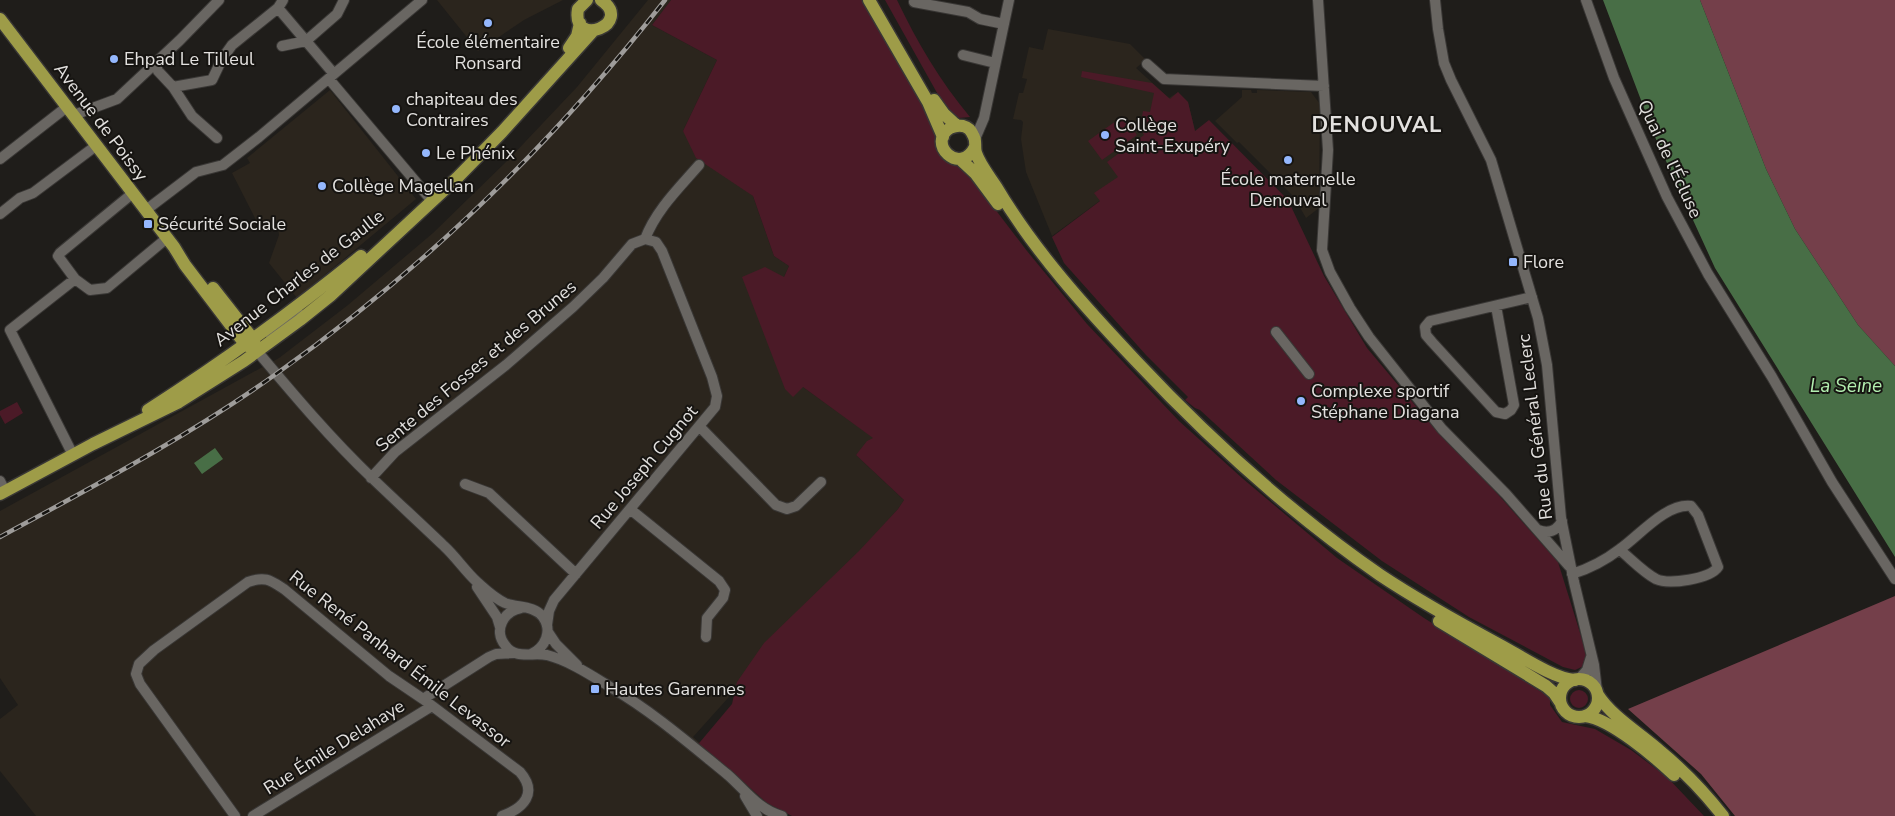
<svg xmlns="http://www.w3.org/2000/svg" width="1895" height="816" font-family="'Nunito Sans',sans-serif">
	<rect width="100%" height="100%" fill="#1f1d1a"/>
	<path fill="#2b251d" d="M437,0H563L524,20L478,51Z
		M648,0H671L652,25L717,60L683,131L753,196L774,256L789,266L784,277L803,387L874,438L856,455L904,500L898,509L693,737L786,816H36L0,771V719L18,705L0,678V511L279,358L348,305L433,233L506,162L577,87Z
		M1048,29L1130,44L1146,60L1136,68L1169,98L1178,92L1188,102L1195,131L1052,236L1026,172L1021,139L1023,122L1021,120L1013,119L1019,93H1023L1027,79L1022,78L1029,47L1043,50Z
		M330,90L416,199L297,298L269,263L279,235L278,227L274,223L267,220L257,222L232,173L250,163L247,158Z
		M1242,90H1251L1252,93H1257V90L1311,92L1320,104L1319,208L1306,218L1294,197L1239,142L1237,143L1215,121L1242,97Z"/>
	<path fill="#4b1a27" d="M671,0H865L929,115L954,164L966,171L1027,251L1087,324L1179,421L1242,478L1337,558L1424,618L1543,693L1550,699V705L1562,722L1595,729L1631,750L1667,777L1704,816H792L767,803L738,777L695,748L732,704L737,682L764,643L859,551L898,509L904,500L856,455L867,441L873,438L803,387L793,397L785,389L742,277L765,267L784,277L789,266L774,256L753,196L696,158L683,131L717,60L652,25Z
		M885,0H897C917,42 940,81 970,117L959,118L951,112L941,100Z
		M1082,71L1152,83L1170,99L1178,92L1188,102L1195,131L1209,120L1288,200L1324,276L1367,348L1435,429L1495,491L1558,562L1586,652V660L1584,666L1575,670L1563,667L1469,617L1382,561L1276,480L1200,410L1195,408L1185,400L1188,397L1146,355L1064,263L1052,237L1100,201L1094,193L1118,177L1107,162L1144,135L1140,128L1143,111L1150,112L1154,93L1081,77Z
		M1123,116L1137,135L1102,160L1088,141Z
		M17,402L23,413L5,424L0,415V411Z
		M1570 699a9 9 0 1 1 18 0a9 9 0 1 1-18 0Z"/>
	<path fill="#743f4a" d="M1700,0H1895V366L1858,325L1795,229L1766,169Z
		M1895,596V816H1735L1701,774L1628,709Z"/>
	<path fill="#486e46" d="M1603,0H1700L1766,169L1795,229L1858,325L1895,366V557L1715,268L1655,137Z
		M215,448L223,459L202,474L194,463Z"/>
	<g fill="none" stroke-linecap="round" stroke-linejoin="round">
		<g stroke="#393735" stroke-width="12">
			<path id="minor" d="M283,0L278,8L334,74
				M1318,0L1328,150L1322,250L1330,272L1350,308L1369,337L1442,429L1506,494L1569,566
				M1435,0L1438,29L1444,63L1451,80L1491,160L1538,318L1547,365L1561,518L1574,582L1594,665L1597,691
				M1586,0L1614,78L1667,197L1708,274L1772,377L1832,482L1895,579
				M914,2L968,12L980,19L1004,24
				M282,46L306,41L337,14L344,0
				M963,55L995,63
				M155,63L158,71L173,87L192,116L217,138
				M1147,64L1164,79L1324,86
				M329,79L432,201
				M173,87L212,80L222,59L232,45L278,8
				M74,115L117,99L180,40L219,0
				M975,139L984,118L1009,0
				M0,159L68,106
				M133,193L60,253L58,256L75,279L90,290L107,288L167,238
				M146,210L196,172L223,165L259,137L422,0
				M0,214L20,198L33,193L97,145
				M645,239C656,210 679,188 699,165
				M1496,306L1514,405L1511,410L1505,414L1496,412L1432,342L1426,335L1425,327L1430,321L1532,297
				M1276,332L1309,374
				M270,334L298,312
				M257,351C294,395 331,439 372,478C396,501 420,523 444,546C456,557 465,571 477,582C486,590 494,598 505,603C517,608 534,605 543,617C553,631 545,648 531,654
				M699,426L776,505L787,509L796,506L821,482
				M73,455L10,330L75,279
				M371,478L395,452L506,365L573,307L603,278L632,244L645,239
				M0,481L5,491
				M465,484L489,493L576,574
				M630,509L719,581L725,590L723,598L707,618L706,637
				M1538,530C1548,534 1557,531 1562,521
				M1572,574C1588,569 1607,559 1620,549C1639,536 1666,503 1691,506L1698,515L1718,567C1710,579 1669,585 1656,579C1643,572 1631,559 1620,550
				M477,587L497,617L500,627
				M521,608C504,611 493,630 505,645C515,660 532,652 547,655C570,661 592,676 612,688C653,712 691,745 728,775C745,790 759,810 782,816
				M547,625L549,611L554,600L715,407L717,396L712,377L662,251L656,242L645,239
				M548,632L556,644L577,665
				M1578,680L1587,670L1591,657
				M423,699L489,657L496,654L514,653
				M745,796L757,816
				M235,816L140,684L136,674L139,664L154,650L248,582C265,576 270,580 284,589L389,676L423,699L520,772C538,793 524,808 502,816
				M253,816L432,706"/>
		</g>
		<g stroke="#393735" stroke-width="15">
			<path id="major" d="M587,0L578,9C571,50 635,23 601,0
				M869,0L928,102L943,137
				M0,19L174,247L185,265L245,344L251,348
				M569,48L577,36L580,23
				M934,100L944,114L957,126
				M975,147C960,177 926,143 950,128C954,126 958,125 963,126C967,127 971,130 973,135C977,141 974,147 976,153C980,165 990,177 997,188C1035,252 1086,308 1136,361C1210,440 1292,514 1380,575C1419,601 1459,623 1500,645C1519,655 1554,679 1575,680
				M960,159L975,173L998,204
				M213,288L253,339L256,347
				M148,410C222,363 293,311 361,256
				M0,494L93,444L179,402L244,361L300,320L330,296L457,178L502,132L593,31
				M1439,621L1546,686L1554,693L1560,702
				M1560 698a19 19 0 1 1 38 0a19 19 0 1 1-38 0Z
				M1598,695C1612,717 1641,734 1661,752C1684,771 1705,793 1723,816
				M1585,716C1611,719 1655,757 1674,775"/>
		</g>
		<use href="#minor" stroke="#696662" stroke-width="10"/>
		<use href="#major" stroke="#9e9c48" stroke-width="12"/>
		<g stroke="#9e9c9a" stroke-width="4.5">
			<path id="rail" d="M0,537C94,486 189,436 276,374C423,270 554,142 665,0"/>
		</g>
		<use href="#rail" stroke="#161411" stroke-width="2.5" stroke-dasharray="8" stroke-linecap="butt"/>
	</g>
	<g fill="#94b7fd" stroke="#161411" stroke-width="2">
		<circle cx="488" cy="23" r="5"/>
		<circle cx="114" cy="59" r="5"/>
		<circle cx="396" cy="109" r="5"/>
		<circle cx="1105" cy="135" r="5"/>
		<circle cx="426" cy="153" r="5"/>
		<circle cx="1288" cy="160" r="5"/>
		<circle cx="322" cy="186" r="5"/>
		<rect x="143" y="219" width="10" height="10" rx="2.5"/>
		<rect x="1508" y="257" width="10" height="10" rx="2.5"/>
		<circle cx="1301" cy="401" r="5"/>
		<rect x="590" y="684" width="10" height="10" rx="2.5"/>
	</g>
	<g text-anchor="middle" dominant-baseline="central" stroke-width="4" stroke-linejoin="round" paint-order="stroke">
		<g font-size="18" fill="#e3e1df" stroke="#161411" text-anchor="start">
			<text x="488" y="42" text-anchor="middle">École élémentaire<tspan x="488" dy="21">Ronsard</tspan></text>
			<text x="124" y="59">Ehpad Le Tilleul</text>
			<text x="406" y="99">chapiteau des<tspan x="406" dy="21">Contraires</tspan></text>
			<text x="1115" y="125">Collège<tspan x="1115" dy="21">Saint-Exupéry</tspan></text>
			<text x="436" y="153">Le Phénix</text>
			<text x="1288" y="179" text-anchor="middle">École maternelle<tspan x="1288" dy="21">Denouval</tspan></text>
			<text x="332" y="186">Collège Magellan</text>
			<text x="158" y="224">Sécurité Sociale</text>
			<text x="1523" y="262">Flore</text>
			<text x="1311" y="391">Complexe sportif<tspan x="1311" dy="21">Stéphane Diagana</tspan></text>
			<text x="605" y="689">Hautes Garennes</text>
		</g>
		<g font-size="18" fill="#e3e1df" stroke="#161411">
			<text transform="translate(101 122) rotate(53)">Avenue de Poissy</text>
			<text transform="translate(1670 159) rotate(65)">Quai de l'Écluse</text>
			<text transform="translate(299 278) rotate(-38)">Avenue Charles de Gaulle</text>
			<text transform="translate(476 366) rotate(-40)">Sente des Fosses et des Brunes</text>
			<text transform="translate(1535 427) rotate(-97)">Rue du Général Leclerc</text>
			<text transform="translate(644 467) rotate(-50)">Rue Joseph Cugnot</text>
			<text transform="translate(400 659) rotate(38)">Rue René Panhard Émile Levassor</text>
			<text transform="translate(334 747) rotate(-32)">Rue Émile Delahaye</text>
		</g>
		<g font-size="19" font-style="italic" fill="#b3efb0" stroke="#161411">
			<text x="1846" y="386">La Seine</text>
		</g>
		<g font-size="22" font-weight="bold" letter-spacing="1" fill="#e3e1df" stroke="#161411">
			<text x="1377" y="125">DENOUVAL</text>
		</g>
	</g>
</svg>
